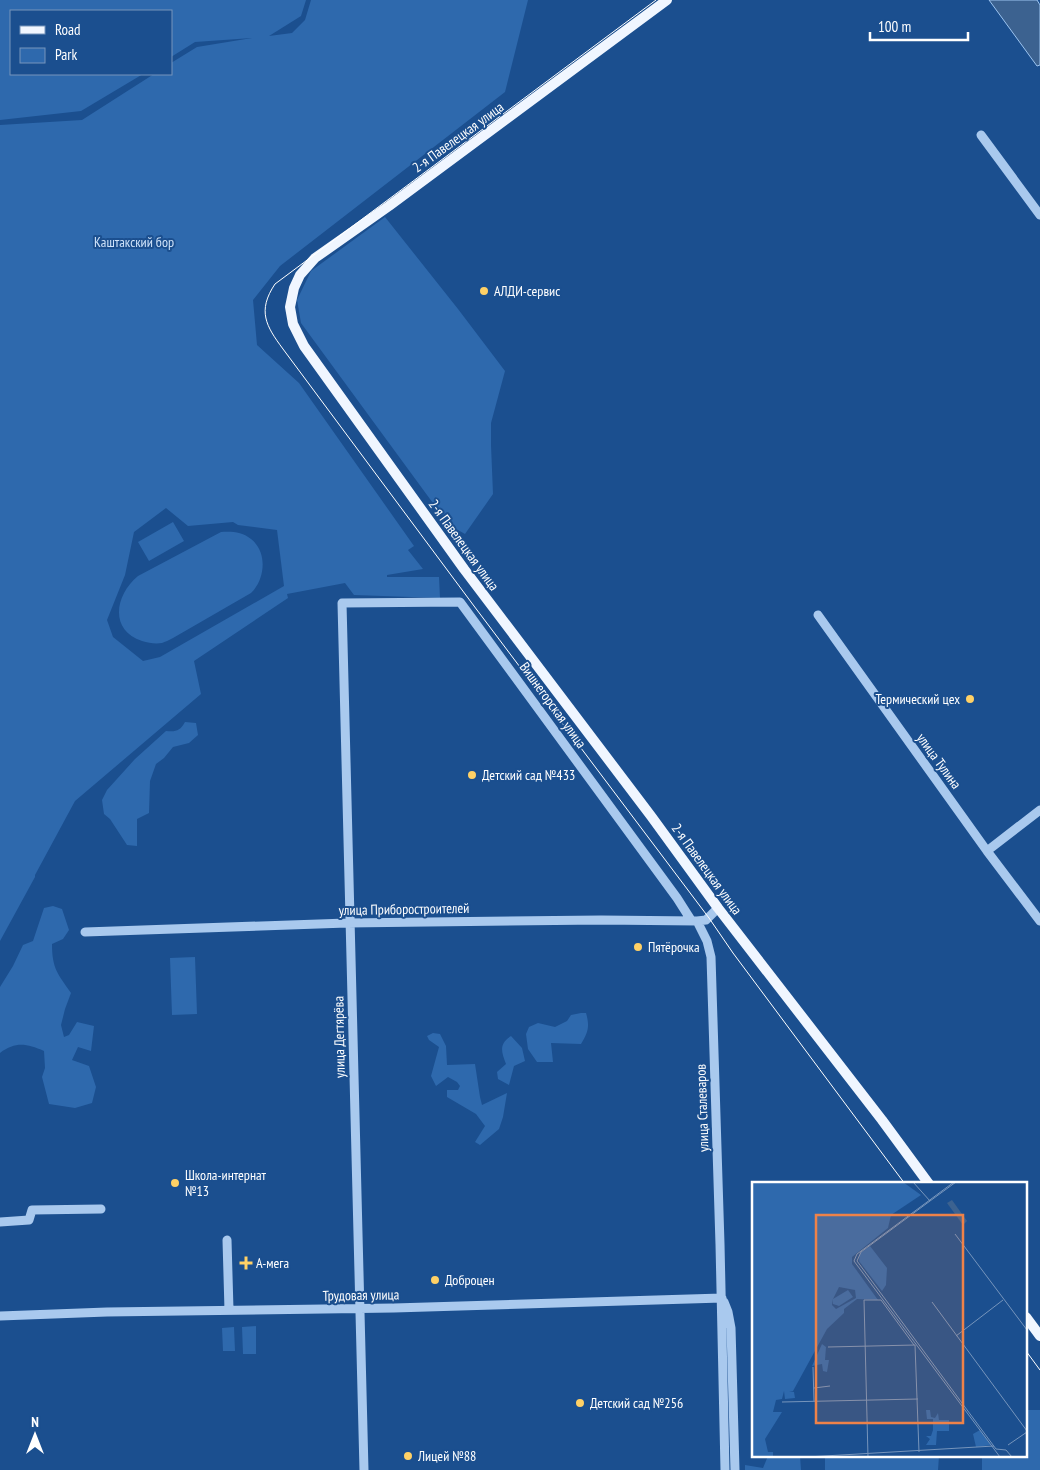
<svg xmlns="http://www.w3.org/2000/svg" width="1040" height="1470" font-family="'PT Sans Narrow',sans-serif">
	<rect width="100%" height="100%" fill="#1b4f8f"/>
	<path fill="#2e69ad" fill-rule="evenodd" d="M0,0H306L301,16L269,36L292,33L305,20L311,0H528L505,92L280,266L253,300L257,345L299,383L414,546L408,550L423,569L387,575V577H439L440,598L354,595L345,583L287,594L288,598L194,661L201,694L75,801L35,875V877L0,941V125L82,120L154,74H171V63L197,47L252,38L195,42L171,57V11H11V74H143L81,111L0,120ZM166,508L188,526L233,522L238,525L277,530L284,586L160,657L143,661L113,637L107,620L125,575L134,532Z
		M385,217L458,309L505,371L491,423V445L493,494L465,534L449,525L301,323L297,300L311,271Z
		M173,522L184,541L149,561L138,542Z
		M221,532C231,531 243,532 251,539C268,552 265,580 251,593L173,638C169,640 165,642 162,643C155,644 149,643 142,641C109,630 115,595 138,576Z
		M185,722L196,723L198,735L189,743L173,747L164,758L156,764L150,781L149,813L137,819V846L127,845L110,819L104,814L102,800L107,790L135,759L166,731C176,732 180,731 185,722Z
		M53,906L62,909L69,930L63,939L52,944C52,969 58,974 71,993L65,1009L61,1025L64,1037L69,1035L77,1022L94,1026L91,1051L78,1047L72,1060L89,1066L96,1087L92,1103L75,1108L49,1104L42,1077L45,1068L44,1051C27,1044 16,1041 0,1053V987L13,966L23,945L33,941L44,908Z
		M195,957L197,1014L172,1015L170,958Z
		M581,1013H586C590,1027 588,1032 581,1044L551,1043L553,1062H537L528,1049L526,1034L529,1027L538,1023L555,1027L567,1021L571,1015Z
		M433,1033L440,1034L446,1046L447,1065L475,1064L480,1097L482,1105L507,1093L503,1117L499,1129L480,1145L475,1142L485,1126L476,1114L447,1097V1090H458L460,1086L457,1082L448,1077L436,1086L431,1076L439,1047L429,1040L427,1036Z
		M511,1036L522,1048L525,1061L514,1066L509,1085L498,1079L497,1072L506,1064C501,1051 499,1044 511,1036Z
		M256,1326V1354H243L242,1327Z
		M234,1327L235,1351H223L222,1328Z
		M1026,1410H1040V1470H982V1456H1026Z
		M768,1456H800L801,1470H745V1465L763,1468Z
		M825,1456H939L938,1470H825Z"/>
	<path fill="#3c6290" stroke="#9cc4f0" d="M989,0H1037L1040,5V65L1037,66Z"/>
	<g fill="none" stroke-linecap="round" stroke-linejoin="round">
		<path stroke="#a9c9ee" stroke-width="9" d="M981,135L1040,215
			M818,615L987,851L1040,921
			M987,851L1040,810
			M697,921L707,941L711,957L720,1244L725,1470
			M85,932L347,923L601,920L697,921L706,920L718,908
			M0,1222L29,1220L32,1210L101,1209
			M227,1240L229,1310
			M724,1302L728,1312L731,1328L735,1470
			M0,1316L107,1312L394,1308L722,1298
			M364,1470L342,603L460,602L677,898L691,920"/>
		<path stroke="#f0f6ff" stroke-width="10" d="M667,0L389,206L315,258L300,275L294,288L290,307L293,324L304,346L464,569L651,816L718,908L882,1120L929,1184
			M1026,1317L1040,1336"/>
		<path stroke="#fff" stroke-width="1" d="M656,0L275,284C257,311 266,326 283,349L474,606L709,918L733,953L905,1184
			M1026,1351L1040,1370"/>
	</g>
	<g fill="#ffd166" stroke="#1b4f8f" stroke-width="2">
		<circle cx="484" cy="291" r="5"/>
		<circle cx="970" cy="699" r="5"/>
		<circle cx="472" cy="775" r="5"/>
		<circle cx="638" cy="947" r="5"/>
		<circle cx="175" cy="1183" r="5"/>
		<path d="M243.5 1255.5h5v5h5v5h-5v5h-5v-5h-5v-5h5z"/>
		<circle cx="435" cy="1280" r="5"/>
		<circle cx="580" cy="1403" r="5"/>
		<circle cx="408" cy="1456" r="5"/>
	</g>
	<g text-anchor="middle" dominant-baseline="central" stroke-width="4" stroke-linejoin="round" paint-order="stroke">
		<g font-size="14" fill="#fff" stroke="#1b4f8f">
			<text transform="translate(458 137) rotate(-36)">2-я Павелецкая улица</text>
			<text transform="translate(464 545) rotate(54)">2-я Павелецкая улица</text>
			<text transform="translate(553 705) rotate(54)">Вишнегорская улица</text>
			<text transform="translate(939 761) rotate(54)">улица Тулина</text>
			<text transform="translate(707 869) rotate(54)">2-я Павелецкая улица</text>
			<text transform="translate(404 909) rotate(-1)">улица Приборостроителей</text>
			<text transform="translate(339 1037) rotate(-91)">улица Дегтярёва</text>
			<text transform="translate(702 1108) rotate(-92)">улица Сталеваров</text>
			<text transform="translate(361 1295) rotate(-1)">Трудовая улица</text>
		</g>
		<g font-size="14" fill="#cfe3fa" stroke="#1b4f8f">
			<text x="134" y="242">Каштакский бор</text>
		</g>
		<g font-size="14" fill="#fff" stroke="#1b4f8f" text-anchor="start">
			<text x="494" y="291">АЛДИ-сервис</text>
			<text x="960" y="699" text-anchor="end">Термический цех</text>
			<text x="482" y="775">Детский сад №433</text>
			<text x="648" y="947">Пятёрочка</text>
			<text x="185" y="1175">Школа-интернат<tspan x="185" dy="16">№13</tspan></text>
			<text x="256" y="1263">А-мега</text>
			<text x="445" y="1280">Доброцен</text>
			<text x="590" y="1403">Детский сад №256</text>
			<text x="418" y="1456">Лицей №88</text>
		</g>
	</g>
	<g transform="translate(752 1182)">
		<rect width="275" height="275" fill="#1b4f8f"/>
		<path d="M0,0H151L169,13L139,33L136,46L100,75V82L126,118L105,117L92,127V131L75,147L41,209H37L42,210L43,216L33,217L32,209L30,217L24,218L21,230H30L13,257L16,270H21V275H0ZM87,105L103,108L104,116L84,127L80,123L81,117V122L87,124L101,115L96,108L81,117ZM118,64L135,86L134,103L130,109L107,79L108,71ZM70,162L74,165L73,178H77L75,190L71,189L70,182L60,184ZM174,228H178L179,235L183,236L186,231L187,238H197V249H185L184,263H174L178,257L174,254H179L181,248V237H175ZM228,248L239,263L224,265L221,252Z" fill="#2e69ad" fill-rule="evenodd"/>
		<path d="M200,18L215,39L211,43L195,21Z" fill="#3c6290"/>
		<path fill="none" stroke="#7695bc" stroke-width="1" d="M161,0L178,19L109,70L105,79L244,267L254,268L260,275M202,0L105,72L102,79L248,275M178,19L204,0M203,52L275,148M180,120L275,249M204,154L251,118M163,163L167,270M76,165L163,163M61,185L62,219M62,206L78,204M30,220L166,217M256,263L275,250M55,275L242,264M116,275L112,118H129L162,163"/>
		<path fill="#ee8249" fill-opacity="0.15" stroke="#ee8249" stroke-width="2.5" d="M64,33H211V241H64Z"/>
		<rect width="275" height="275" fill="none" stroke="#fff" stroke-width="2.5"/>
	</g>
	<rect x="10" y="10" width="162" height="65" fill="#1b4f8f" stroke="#7695bc"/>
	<rect x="20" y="26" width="25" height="8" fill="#f0f6ff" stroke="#7695bc"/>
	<text x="55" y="35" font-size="15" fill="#ffffff">Road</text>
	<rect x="20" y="48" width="25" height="15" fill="#2e69ad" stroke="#7695bc"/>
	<text x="55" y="60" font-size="15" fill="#ffffff">Park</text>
	<g transform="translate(35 1435)" stroke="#1b4f8f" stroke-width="4" paint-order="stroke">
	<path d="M0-4L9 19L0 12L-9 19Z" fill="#ffffff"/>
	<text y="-8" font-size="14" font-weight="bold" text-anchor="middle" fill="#ffffff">N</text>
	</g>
	<path d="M870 32v8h98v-8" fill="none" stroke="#ffffff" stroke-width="2.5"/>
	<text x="878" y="32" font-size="15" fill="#ffffff" stroke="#1b4f8f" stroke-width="4" paint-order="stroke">100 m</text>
</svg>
